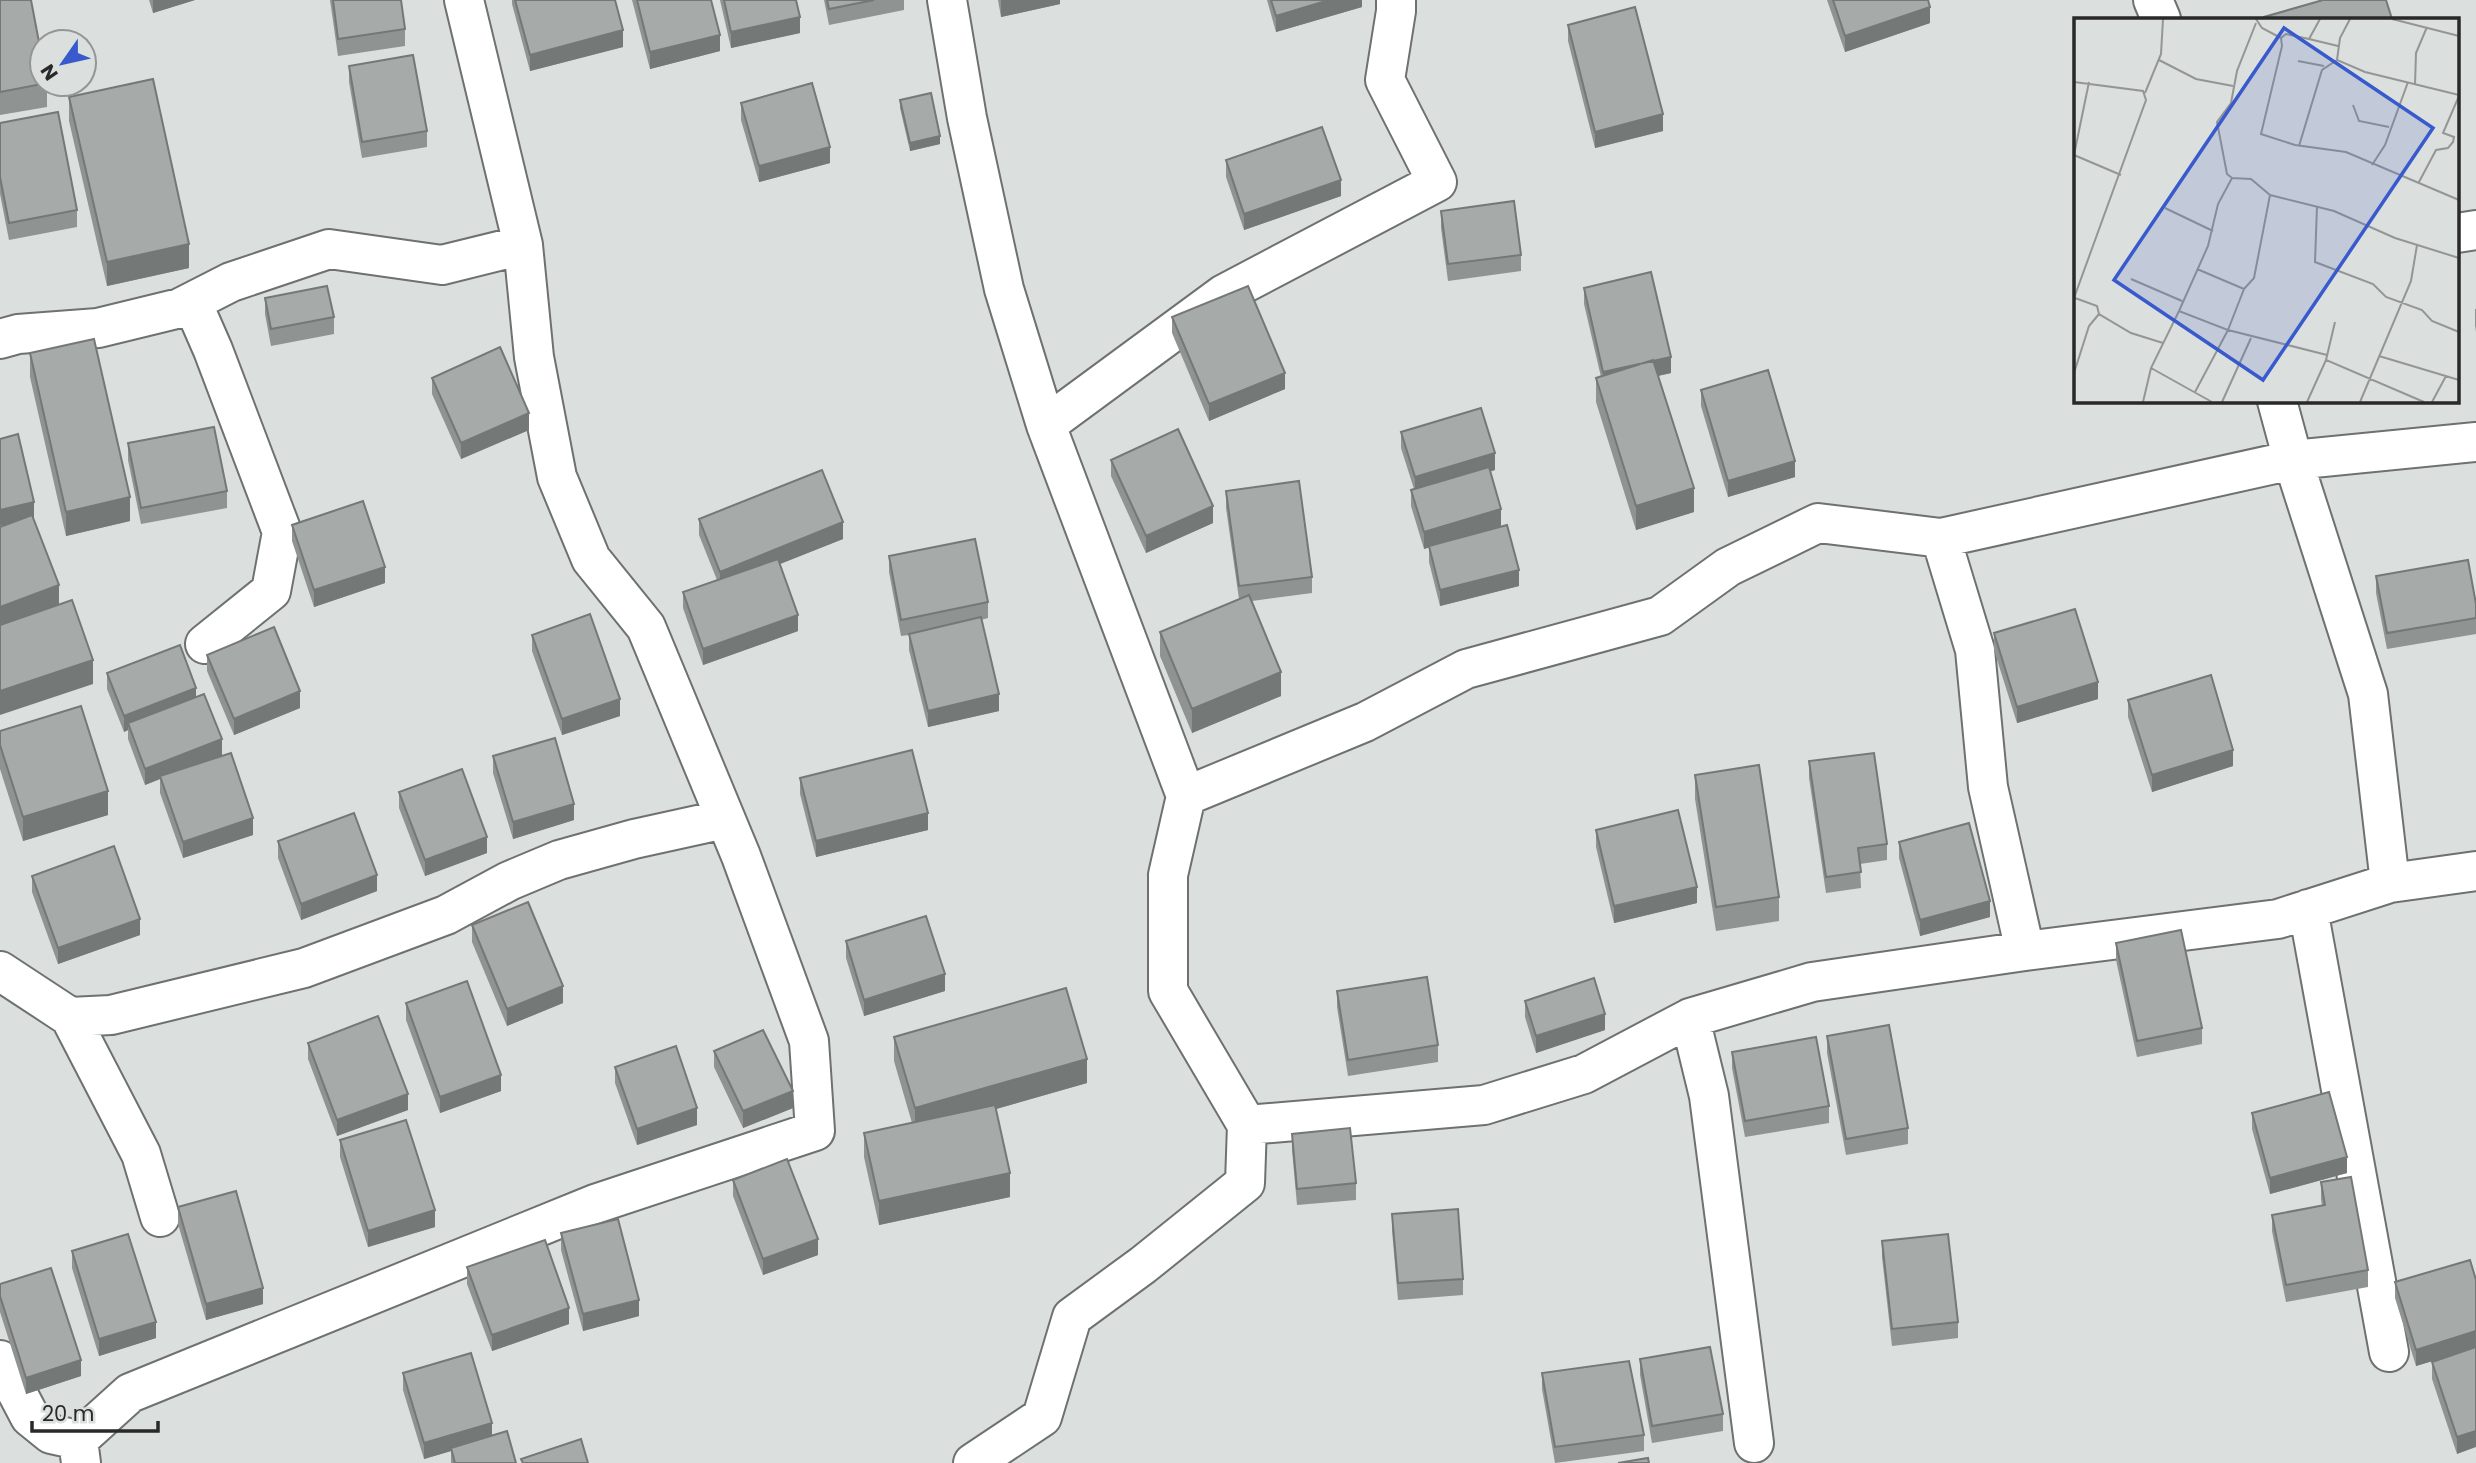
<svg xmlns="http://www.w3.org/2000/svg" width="2476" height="1463" font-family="Poppins,sans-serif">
	<rect width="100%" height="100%" fill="#dbdfdd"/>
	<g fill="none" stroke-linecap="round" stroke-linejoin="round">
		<g stroke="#6d716f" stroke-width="42">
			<path id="minor" d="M947,0L967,118L1004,289L1046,425L1186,796L1365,722L1466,669L1660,616L1728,567L1818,523L1941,538L1975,650L1988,787L2025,951
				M2153,0L2161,19
				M2457,233L2476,230
				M192,302L213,350L282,532L271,591L205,644
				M0,339L18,334L98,328L180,308L231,282L329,249L442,265L523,245
				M1046,425L1224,294L1437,182L1385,80L1396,11V0
				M2476,442L2293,460L2368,694L2390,883L2476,871
				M1941,538L2293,460L2277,401
				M1186,796L1168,875V991L1247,1125L1484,1105L1584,1074L1690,1018L1812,982L2025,951L2278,919L2390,883
				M2308,909L2389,1352
				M0,971L70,1017L111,1015L304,968L446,915L509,881L559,860L634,839L725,819
				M70,1017L141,1154L160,1217
				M1690,1018L1709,1096L1754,1443
				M0,1360L30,1417L51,1434L78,1440
				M81,1463L78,1440L130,1393L595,1204L815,1131L809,1041L741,856L646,627L591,559L557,477L534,357L523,245L464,0
				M973,1463L1042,1417L1072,1317L1143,1265L1245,1183L1247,1125"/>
		</g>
		<use href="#minor" stroke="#fff" stroke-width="38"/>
	</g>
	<path fill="#8f9392" d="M0,0L42,84H47V107L0,115Z
		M149,0H195L153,13Z
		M330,0H401L405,29V46L338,56Z
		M512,0H615L623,47L530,71L512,4Z
		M632,0H711L720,51L650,69Z
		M720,0H796L800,33L731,48Z
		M824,0H904V10L829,25Z
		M998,0H1060V4L1001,17Z
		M1267,0H1362V7L1276,32Z
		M1827,0H1928L1930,23L1845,52Z
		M1568,25L1663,131L1595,148L1568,41Z
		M349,66L427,131V147L362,158L349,82Z
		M69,97L189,268L107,286L69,121Z
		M900,100L940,144L910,151L900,108Z
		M741,103L830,163L759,182L741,120Z
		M0,123L77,210V227L9,240L0,194Z
		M1226,160L1341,196L1244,230L1226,177Z
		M1441,211L1521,255V271L1448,281L1441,228Z
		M1584,288L1671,373L1658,376L1694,512L1636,530L1596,402V378L1601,377L1584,304Z
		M265,298L334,317V334L271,346L265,314Z
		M2475,309H2476V332L2475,325Z
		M1172,317L1285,389L1209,421L1172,333Z
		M30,353L130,521L66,536L30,377Z
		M432,378L529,430L461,459L432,394Z
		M1701,390L1795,477L1728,497L1701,406Z
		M1401,432L1495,470L1490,471L1501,526L1468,535L1519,586L1440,606L1429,562V547L1424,549L1411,506V490L1414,489L1401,448Z
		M128,443L227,491V508L141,524L128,460Z
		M1111,460L1213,523L1146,553L1111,476Z
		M1226,491L1312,577V593L1252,601L1281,696L1192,733L1160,656V632L1239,599L1226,508Z
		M699,519L843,539L779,564L798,631L703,665L683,608V592L717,580L699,535Z
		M292,525L385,583L314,607L292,541Z
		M889,556L988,602V618L981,620L999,711L928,727L909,650V635L901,636L889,572Z
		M2376,576L2476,604V634L2387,649L2376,593Z
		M1994,633L2098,699L2017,723L1994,650Z
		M532,635L620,716L562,735L532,651Z
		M207,655L300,708L234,735L207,671Z
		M107,673L196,697L222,756L253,835L183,858L160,793V779L145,785L128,739V730L124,732L107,689Z
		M2128,700L2233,766L2152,792L2128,717Z
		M0,731L108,815L23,841L0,769Z
		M493,756L574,820L513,839L493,773Z
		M1809,761L1887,844V860L1860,864L1861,888L1826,893L1809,778Z
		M1695,775L1779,897V921L1716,931L1695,799Z
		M800,778L928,830L816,857L800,794Z
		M399,792L487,853L425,876L399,808Z
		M1596,830L1697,903L1614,923L1596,847Z
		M278,841L377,891L301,920L278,858Z
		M1899,842L1990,917L1920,936L1899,858Z
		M32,876L140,935L58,964L32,892Z
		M472,925L563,1003L507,1026L472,942Z
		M846,941L945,991L864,1016L846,958Z
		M2116,943L2202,1028V1044L2137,1057L2116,960Z
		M1337,991L1438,1045V1062L1348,1076L1337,1007Z
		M1525,1001L1605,1030L1536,1053L1525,1017Z
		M406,1003L501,1091L440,1113L406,1020Z
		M1827,1036L1908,1128V1144L1846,1155L1827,1053Z
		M894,1037L1087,1083L996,1109L1010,1197L879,1225L864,1157V1133L912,1123L894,1061Z
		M308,1043L408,1110L337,1136L308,1059Z
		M714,1051L793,1108L743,1128L714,1067Z
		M1732,1052L1829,1106V1123L1745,1137L1732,1068Z
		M615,1067L697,1125L637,1145L615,1083Z
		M2252,1113L2347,1173L2270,1194L2252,1129Z
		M1292,1134L1356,1183V1200L1297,1205L1292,1150Z
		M340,1140L435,1227L368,1247L340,1157Z
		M733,1180L818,1255L763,1275L733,1196Z
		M2321,1182L2368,1270V1287L2286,1302L2272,1231V1215L2322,1206L2321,1199Z
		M178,1207L263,1304L206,1320L178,1224Z
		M1392,1214L1463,1279V1295L1398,1300L1392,1230Z
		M561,1233L639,1316L583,1331L561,1250Z
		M1882,1241L1958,1322V1338L1892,1346L1882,1257Z
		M72,1251L156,1338L99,1356L72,1268Z
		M2470,1260L2457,1454L2432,1379V1362L2462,1352L2416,1366L2395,1298V1282Z
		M467,1267L569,1324L492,1351L467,1284Z
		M0,1284L81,1376L26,1394L0,1312Z
		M1640,1359L1723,1414V1431L1652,1443L1640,1375Z
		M403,1373L492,1436L516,1463H451V1451L424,1459L403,1390Z
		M1542,1373L1644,1435V1451L1555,1463L1542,1389Z"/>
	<path fill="#747877" d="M153,0H195L153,13Z
		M1001,0H1060V4L1001,17Z
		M1329,0H1362V7L1276,32V16Z
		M1930,7V23L1845,52V36Z
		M800,17V33L731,48V32Z
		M623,30V47L530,71V55Z
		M720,35V51L650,69V52Z
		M1663,114V131L1595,148V132Z
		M940,136V144L910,151V143Z
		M830,147V163L759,182V166Z
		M1341,180V196L1244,230V214Z
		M189,244V268L107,286V262Z
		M1671,357V373L1603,388V372Z
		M1285,373V389L1209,421V404Z
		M529,413V430L461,459V443Z
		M1495,453V470L1415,494V477Z
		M1795,461V477L1728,497V481Z
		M1694,488V512L1636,530V506Z
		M130,497V521L66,536V512Z
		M34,502V518L0,526V510Z
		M1213,506V523L1146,553V536Z
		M1501,509V526L1424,549V532Z
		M843,522V539L720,588V572Z
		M385,567V583L314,607V590Z
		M1519,570V586L1440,606V590Z
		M59,585V609L0,631V607Z
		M798,615V631L703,665V649Z
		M93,660V684L0,715V691Z
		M1281,672V696L1192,733V709Z
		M2098,682V699L2017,723V707Z
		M196,688V705L128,723V730L124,732V716Z
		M300,691V708L234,735V719Z
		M999,694V711L928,727V711Z
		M620,699V716L562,735V719Z
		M222,739V756L160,776V779L145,785V769Z
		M2233,750V766L2152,792V775Z
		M108,791V815L23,841V817Z
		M574,804V820L513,839V822Z
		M928,813V830L816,857V841Z
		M253,818V835L183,858V842Z
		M487,837V853L425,876V860Z
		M377,875V891L301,920V904Z
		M1697,887V903L1614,923V906Z
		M1990,901V917L1920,936V920Z
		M140,919V935L58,964V948Z
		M945,974V991L864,1016V1000Z
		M563,986V1003L507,1026V1009Z
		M1605,1014V1030L1536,1053V1036Z
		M1087,1059V1083L915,1132V1108Z
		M501,1075V1091L440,1113V1097Z
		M793,1091V1108L743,1128V1111Z
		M408,1094V1110L337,1136V1120Z
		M697,1108V1125L637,1145V1129Z
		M2347,1157V1173L2270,1194V1178Z
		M1010,1173V1197L879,1225V1201Z
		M435,1210V1227L368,1247V1231Z
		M818,1239V1255L763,1275V1259Z
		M263,1288V1304L206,1320V1304Z
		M639,1300V1316L583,1331V1314Z
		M569,1308V1324L492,1351V1335Z
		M156,1322V1338L99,1356V1339Z
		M2476,1331V1348L2416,1366V1350Z
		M81,1360V1376L26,1394V1378Z
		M492,1423V1439L451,1448V1451L424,1459V1443Z
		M2476,1431V1447L2457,1454V1437Z"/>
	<path fill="#a6abaa" stroke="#747877" stroke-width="2" d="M0,0H31L42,58V84L0,92Z
		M333,0H401L405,29L338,39Z
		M515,0H615L623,30L530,55Z
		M637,0H711L720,35L650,52Z
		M724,0H796L800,17L731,32Z
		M827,0H874L829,9Z
		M1271,0H1329L1276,16Z
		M1833,0H1928L1930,7L1845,36Z
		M2323,0H2386L2392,19H2265L2264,17Z
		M1635,7L1663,114L1595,132L1568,25Z
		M413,55L427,131L362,142L349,66Z
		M153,79L189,244L107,262L69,97Z
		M812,83L830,147L759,166L741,103Z
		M931,93L940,136L910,143L900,100Z
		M58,112L77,210L9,223L0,177V123Z
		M1322,127L1341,180L1244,214L1226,160Z
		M1514,201L1521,255L1448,264L1441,211Z
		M1651,272L1671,357L1603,372L1584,288Z
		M327,286L334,317L271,329L265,298Z
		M1248,286L1285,373L1209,404L1172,317Z
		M94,339L130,497L66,512L30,353Z
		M500,347L529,413L461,443L432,378Z
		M1653,360L1694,488L1636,506L1596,378Z
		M1768,370L1795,461L1728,481L1701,390Z
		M1481,408L1495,453L1415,477L1401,432Z
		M214,427L227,491L141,508L128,443Z
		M1178,429L1213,506L1146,536L1111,460Z
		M18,434L34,502L0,510V439Z
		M1489,467L1501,509L1424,532L1411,490Z
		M822,470L843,522L720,572L699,519Z
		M1299,481L1312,577L1239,586L1226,491Z
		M363,501L385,567L314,590L292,525Z
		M32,515L59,585L0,607V527Z
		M1507,525L1519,570L1440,590L1429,546Z
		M975,539L988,602L901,620L889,556Z
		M778,559L798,615L703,649L683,592Z
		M2468,560L2476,604V618L2387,633L2376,576Z
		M1249,595L1281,672L1192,709L1160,632Z
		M72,600L93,660L0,691V625Z
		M2075,609L2098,682L2017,707L1994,633Z
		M590,614L620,699L562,719L532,635Z
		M981,617L999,694L928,711L909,634Z
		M274,627L300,691L234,719L207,655Z
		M180,645L196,688L124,716L107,673Z
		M2211,675L2233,750L2152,775L2128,700Z
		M204,694L222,739L145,769L128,723Z
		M81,706L108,791L23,817L0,745V731Z
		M555,738L574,804L513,822L493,756Z
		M912,750L928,813L816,841L800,778Z
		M231,753L253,818L183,842L160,776Z
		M1874,753L1887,844L1858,848L1861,872L1826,877L1809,761Z
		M1759,765L1779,897L1716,907L1695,775Z
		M462,769L487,837L425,860L399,792Z
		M1678,810L1697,887L1614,906L1596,830Z
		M354,813L377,875L301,904L278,841Z
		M1969,823L1990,901L1920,920L1899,842Z
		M114,846L140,919L58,948L32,876Z
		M528,902L563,986L507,1009L472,925Z
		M926,916L945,974L864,1000L846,941Z
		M2181,930L2202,1028L2137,1041L2116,943Z
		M1427,977L1438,1045L1348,1060L1337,991Z
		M1594,978L1605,1014L1536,1036L1525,1001Z
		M467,981L501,1075L440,1097L406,1003Z
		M1066,988L1087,1059L915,1108L894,1037Z
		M378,1016L408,1094L337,1120L308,1043Z
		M1889,1025L1908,1128L1846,1139L1827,1036Z
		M763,1030L793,1091L743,1111L714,1051Z
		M1816,1037L1829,1106L1745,1121L1732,1052Z
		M676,1046L697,1108L637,1129L615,1067Z
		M2329,1092L2347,1157L2270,1178L2252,1113Z
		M995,1105L1010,1173L879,1201L864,1133Z
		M406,1120L435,1210L368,1231L340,1140Z
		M1350,1128L1356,1183L1297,1189L1292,1134Z
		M787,1159L818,1239L763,1259L733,1180Z
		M2351,1177L2368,1270L2286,1285L2272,1215L2325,1205L2321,1182Z
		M236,1191L263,1288L206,1304L178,1207Z
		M1458,1209L1463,1279L1398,1283L1392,1214Z
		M618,1219L639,1300L583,1314L561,1233Z
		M128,1234L156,1322L99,1339L72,1251Z
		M1948,1234L1958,1322L1892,1329L1882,1241Z
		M545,1240L569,1308L492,1335L467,1267Z
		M2470,1260L2476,1280V1331L2416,1350L2395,1282Z
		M51,1268L81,1360L26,1378L0,1296V1284Z
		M1710,1347L1723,1414L1652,1426L1640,1359Z
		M2476,1347V1431L2457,1437L2432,1362Z
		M471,1353L492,1423L424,1443L403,1373Z
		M1629,1361L1644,1435L1555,1447L1542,1373Z
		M507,1431L516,1463H455L451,1448Z
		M581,1439L588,1463H523L521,1459Z
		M1648,1458L1649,1463H1618Z"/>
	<g transform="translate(2074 18)">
		<rect width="385" height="385" fill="#dbdfdd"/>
		<path fill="none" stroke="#939695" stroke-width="2" d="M182,1L188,10L207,20L208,28L187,116L221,127L272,134L385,182M276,1L266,20L263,42L291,54L385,77M318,1L385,18M207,20L212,16L235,21L246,1M235,21L264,28M85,42L122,61L159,68M224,43L250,48M0,64L69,73L72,82L0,280M341,67L342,35L353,9M71,75L87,36L89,1M279,87L285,103L315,109M225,128L248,52L263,42M0,137L15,64M0,137L47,157M298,147L311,127L334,64M158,160L153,156L143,104L157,85L163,53L182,5M345,164L362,132L374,130L379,124L380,119L369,115L385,78M243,188L241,244L299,266L312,279L348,292L358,303L385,314M91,190L139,213M123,251L170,271L180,260L196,177L260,193L321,220L385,240M57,261L108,283M170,271L154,312L253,337M1,280L23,288L25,296L57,315L89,325M105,293L134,228L144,186L158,160L177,161L196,177M261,304L252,342L350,384M305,338L385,362M77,350L138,384M0,355L15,308L25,296M69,384L77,350L105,293L154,312L121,374M148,384L177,320M233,384L252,342M286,384L337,263L343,227M358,384L372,358"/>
		<path fill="#395acc" fill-opacity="0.15" stroke="#395acc" stroke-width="3.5" d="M210,10L359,110L189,362L40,262Z"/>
		<rect width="385" height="385" fill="none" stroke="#282928" stroke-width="3.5"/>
	</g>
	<g transform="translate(63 63) rotate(236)"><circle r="33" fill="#dbdfdd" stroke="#939695" stroke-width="2"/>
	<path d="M0-5L12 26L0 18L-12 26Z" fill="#395acc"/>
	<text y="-10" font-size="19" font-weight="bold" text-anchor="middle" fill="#282928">N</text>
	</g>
	<path d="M32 1421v10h126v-10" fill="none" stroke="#282928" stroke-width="3.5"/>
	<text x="42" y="1421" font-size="21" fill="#282928" stroke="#dbdfdd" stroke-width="5" paint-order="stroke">20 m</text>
</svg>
